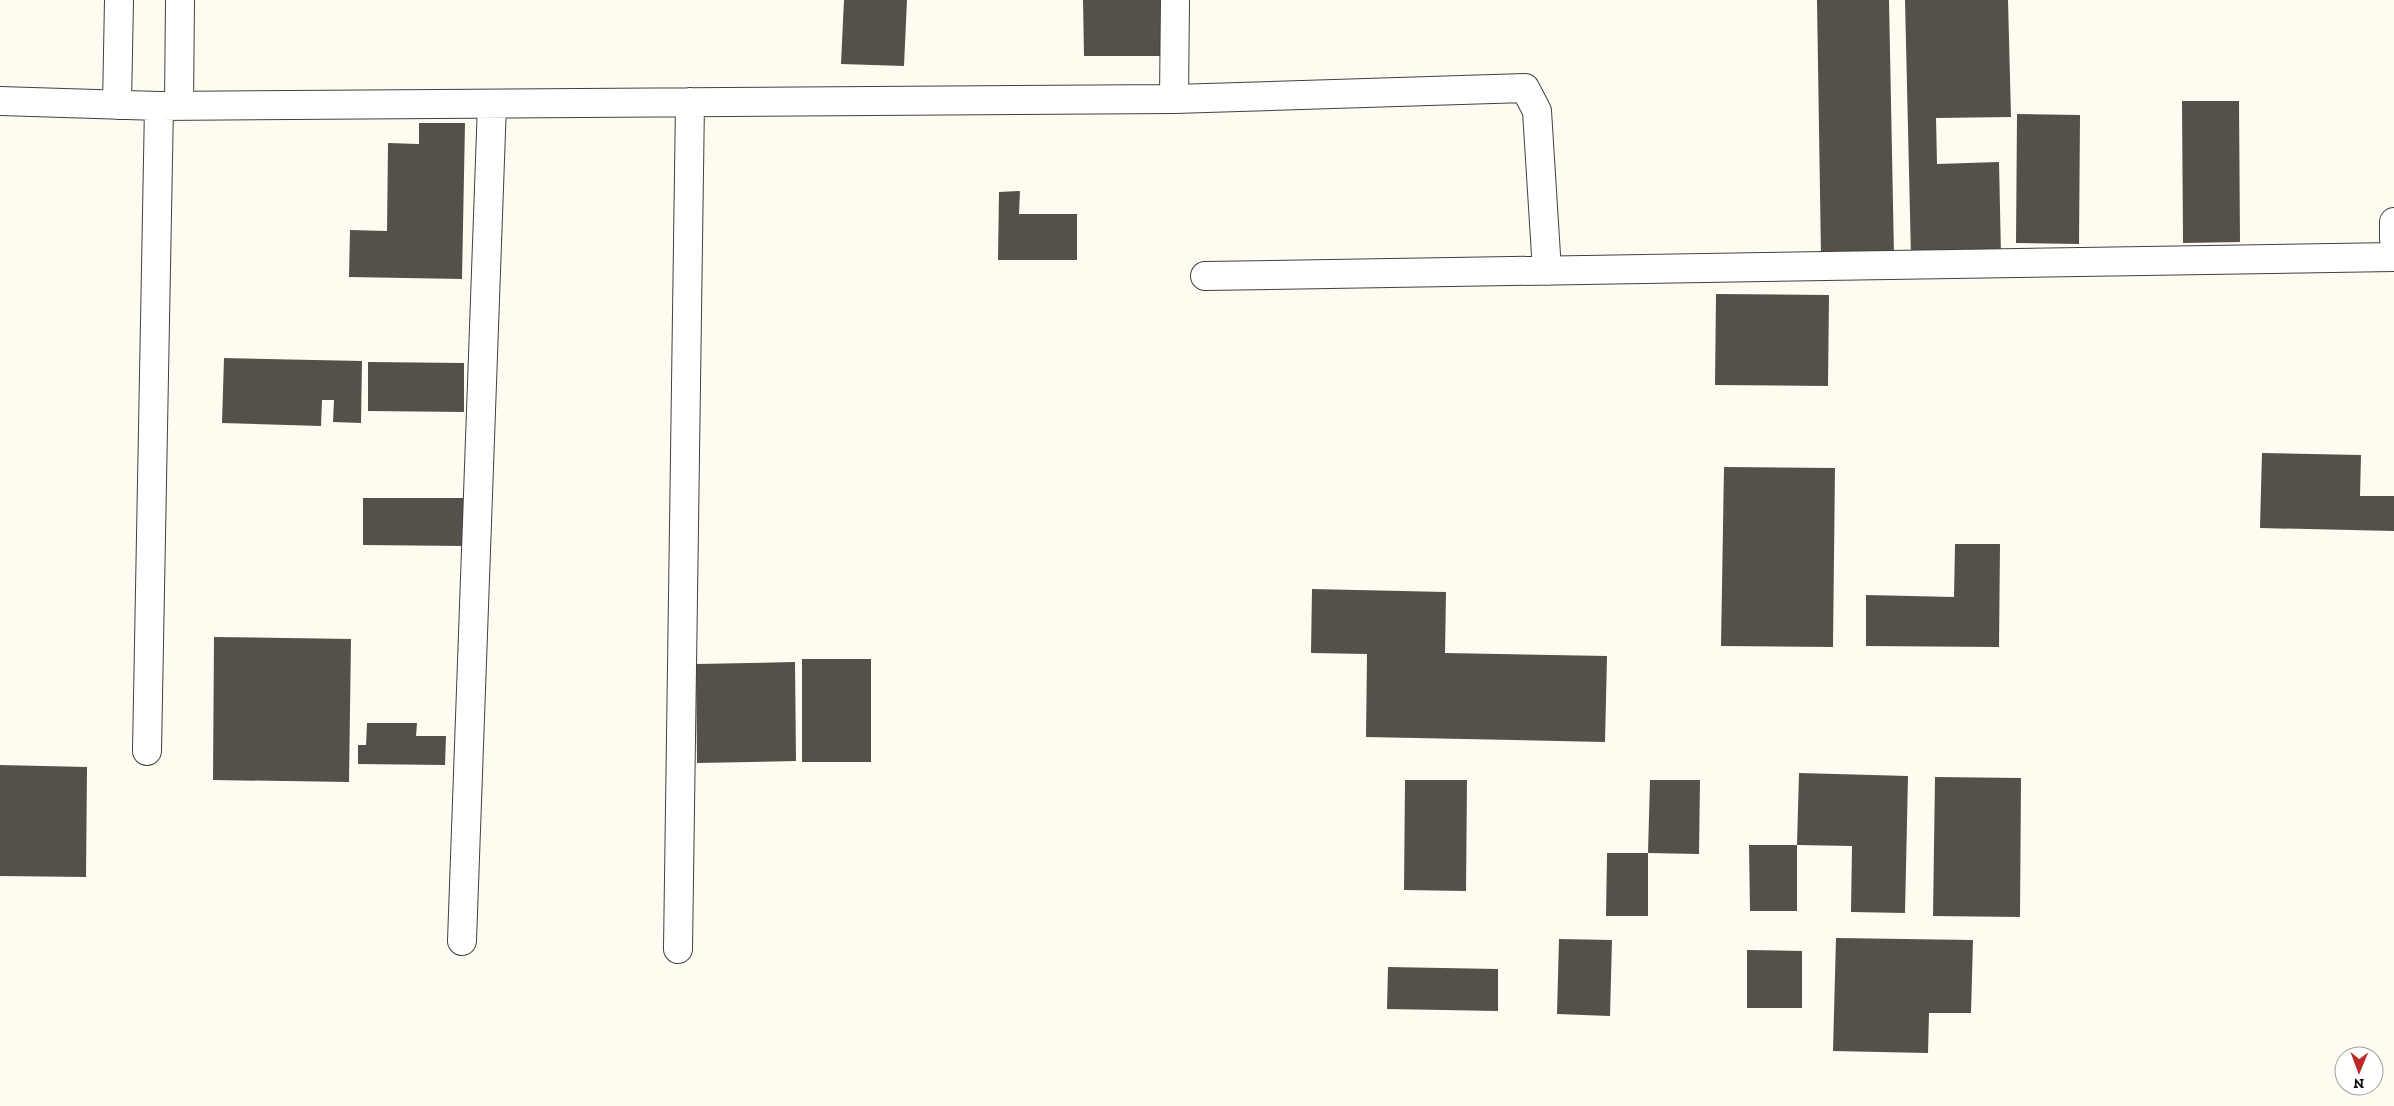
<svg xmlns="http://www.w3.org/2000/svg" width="2394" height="1106" font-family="'Zilla Slab',serif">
	<rect width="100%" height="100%" fill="#fefcf0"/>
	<path fill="#56504b" d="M844,0H907L904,66L841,64Z
		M1083,0H1160V56H1084Z
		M1817,0H1889L1894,256L1821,257Z
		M1905,0H2008L2011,117L1936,118L1937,164L1999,162L2001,255L1911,257Z
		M2182,101H2239L2240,242L2183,243Z
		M2017,114L2080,115L2079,244L2016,243Z
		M419,123H465L462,279L349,277L350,230L387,231L388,143L419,144Z
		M1020,191L1019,214H1077V260H998L999,192Z
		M1716,294L1829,295L1828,386L1715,385Z
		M224,358L362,361L361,423L333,422L334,400H322L321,426L222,423Z
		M368,362L464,363V412L368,411Z
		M2262,453L2361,455L2360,496H2394V531L2260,528Z
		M1724,467L1835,468L1833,647L1721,646Z
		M363,498H466L465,546L363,545Z
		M1955,544H2000L1999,647L1866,646V595L1954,597Z
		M1312,589L1446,592L1445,653L1607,656L1605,742L1366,737L1367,654L1311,653Z
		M214,637L351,639L349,782L213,780Z
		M802,659H871V762H802Z
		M795,662L796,761L697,763L696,664Z
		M367,723H417L416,736H446L445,765L358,764V745H366Z
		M0,765L87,767L86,877L0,876Z
		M1799,773L1908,776L1905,913L1851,912L1852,846L1797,845Z
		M1935,777L2021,778L2020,917L1933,916Z
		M1405,780H1467L1466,891L1404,890Z
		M1650,780H1700L1699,854L1648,853Z
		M1749,845H1797V911H1750Z
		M1607,853H1648V916H1606Z
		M1836,938L1973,940L1971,1013H1929L1928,1053L1833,1051Z
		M1559,939L1612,940L1610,1016L1557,1014Z
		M1747,950L1802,951V1008H1747Z
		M1388,967L1498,969V1011L1387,1009Z"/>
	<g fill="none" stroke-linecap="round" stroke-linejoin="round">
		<g stroke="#414141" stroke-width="30">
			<path id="minor" d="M1174,99L1525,88L1537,111L1547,271
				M0,101L159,106L1174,99L1175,0
				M117,105L119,0
				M179,106L180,0
				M2394,222V239
				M1205,276L2394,257
				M147,751L159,106
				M462,941L492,104
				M678,949L690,102"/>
		</g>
		<use href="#minor" stroke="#fff" stroke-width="28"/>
	</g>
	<g transform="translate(2359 1071) rotate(181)"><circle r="24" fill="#ffffff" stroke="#9f9f9f"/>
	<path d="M0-4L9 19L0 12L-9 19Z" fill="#ba2b2a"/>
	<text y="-8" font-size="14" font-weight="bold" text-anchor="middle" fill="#0e0e0e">N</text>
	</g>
</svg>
